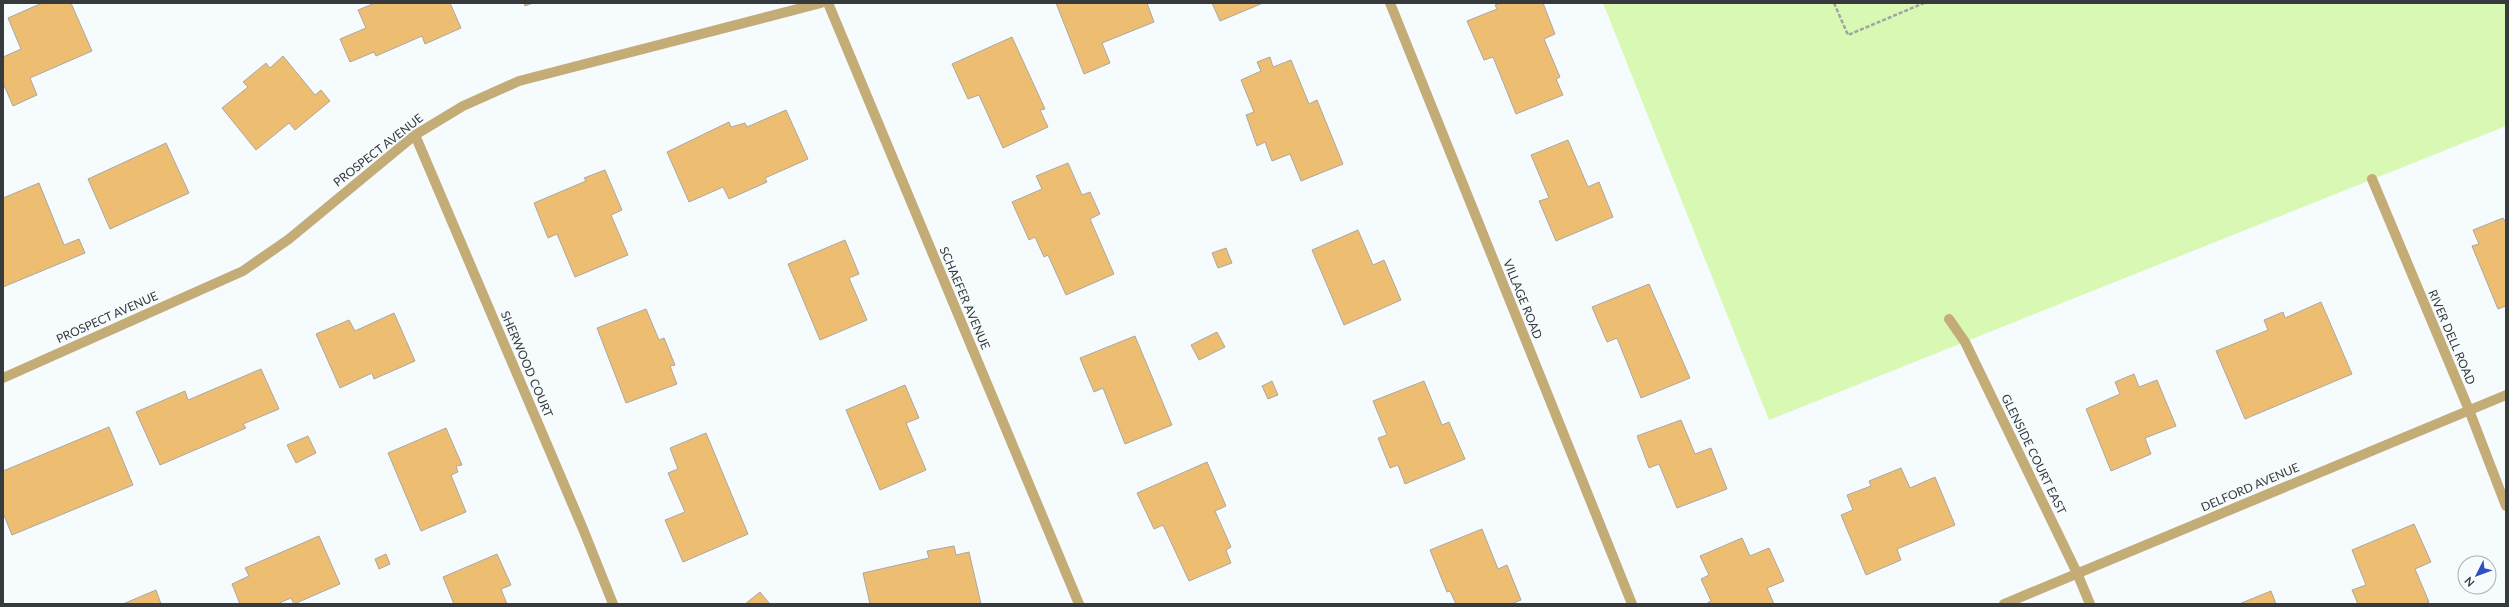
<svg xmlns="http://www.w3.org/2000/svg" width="2509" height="607" font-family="Lato,sans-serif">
	<rect width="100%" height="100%" fill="#f6fbfe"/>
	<path fill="#d9f8b3" d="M1603,3H2506V126L1769,420Z"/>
	<path fill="#edbd71" stroke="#aca8a1" d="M42,3H71L92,51L30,78L37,95L13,106L3,83V57L21,49L8,18Z
		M375,3H450L461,28L425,44L422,36L376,56L374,52L350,62L340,39L366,28L358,10Z
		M524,3H533L525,6Z
		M1056,3H1147L1154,22L1102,43L1110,63L1084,74Z
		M1212,3H1263L1220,21Z
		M1501,3H1543L1555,34L1544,39L1560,77L1556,79L1563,95L1516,114L1493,57L1484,60L1467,21L1497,9L1495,5Z
		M1012,37L1045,109L1040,110L1048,127L1003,148L979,95L968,99L952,64Z
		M283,56L315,95L321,90L330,101L295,130L289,123L256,150L222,108L248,87L243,82L266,63L270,68Z
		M1270,57L1273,67L1291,60L1309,104L1317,100L1343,164L1301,181L1290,154L1272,161L1265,142L1257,146L1246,115L1254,112L1241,80L1261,71L1257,62Z
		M786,110L808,159L765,178L767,182L729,199L723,187L689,202L667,152L729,122L731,127L745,123L747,127Z
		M1568,140L1588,187L1599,182L1613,217L1556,241L1539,201L1549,198L1531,155Z
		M166,143L189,193L110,229L88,179Z
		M1068,163L1082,195L1090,192L1100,214L1090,219L1114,274L1066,295L1048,255L1044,257L1035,237L1029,240L1012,202L1042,189L1036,176Z
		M605,170L622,210L611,215L628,255L575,277L557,234L548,238L534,203L586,181L584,178Z
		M39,183L64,245L79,239L85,253L3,287V198Z
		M2503,218L2506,223V306L2498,309L2472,246L2479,244L2473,230Z
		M1358,230L1373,265L1384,260L1401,300L1344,325L1312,250Z
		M845,240L859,274L849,278L867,320L820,340L788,264Z
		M1226,248L1232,263L1218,268L1212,253Z
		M1649,284L1690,378L1641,398L1617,338L1607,342L1592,307Z
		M2321,302L2352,374L2245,419L2216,351L2268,330L2264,320L2283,312L2285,318Z
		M646,309L659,340L664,338L675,365L670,366L677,384L626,403L597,328Z
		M394,313L415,361L374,379L372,373L340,388L316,334L349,320L355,331Z
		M1217,332L1225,347L1199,360L1191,345Z
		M1135,336L1172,425L1125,444L1103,388L1094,392L1080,358Z
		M261,369L279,409L243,424L246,428L160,465L136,412L185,391L188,400Z
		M2134,374L2139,387L2157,380L2176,426L2145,438L2151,454L2111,471L2086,409L2120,394L2115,382Z
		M1272,381L1278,395L1268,399L1262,386Z
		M1424,381L1442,425L1449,422L1465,459L1405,484L1398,465L1390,468L1378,438L1387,435L1373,401Z
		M905,385L919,418L906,423L926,470L880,490L846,410Z
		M1681,420L1695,454L1711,448L1727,489L1677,508L1659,464L1649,468L1637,436Z
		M109,427L133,485L12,535L3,513V471Z
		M446,428L462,465L456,466L458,472L451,475L466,512L421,531L388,453Z
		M706,433L748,534L683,562L665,520L685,512L668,473L678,469L670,448Z
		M308,436L316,453L296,463L287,445Z
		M1207,462L1226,506L1215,511L1231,547L1226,550L1231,563L1189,581L1163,525L1154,529L1137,493Z
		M1901,468L1910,488L1935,477L1955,525L1897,549L1901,560L1866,575L1841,515L1853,510L1847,495L1871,486L1869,481Z
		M2414,524L2431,562L2415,569L2429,602L2424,604H2358L2352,590L2366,585L2352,550Z
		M1482,529L1498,569L1507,565L1521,600L1511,604H1456L1450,591L1447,592L1430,550Z
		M319,536L340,584L294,604L291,598L277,604H240L232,584L249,576L245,568Z
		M1742,538L1750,556L1769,548L1784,581L1767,588L1774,604H1706L1711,601L1701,579L1709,575L1700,556Z
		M954,546L956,555L969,552L981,604H870L863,573L929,558L927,551Z
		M386,554L390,564L379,569L375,559Z
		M497,554L511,585L501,589L507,604H454L443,577Z
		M156,590L161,604H123Z
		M2271,591L2276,604H2239Z
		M760,592L770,604H745Z"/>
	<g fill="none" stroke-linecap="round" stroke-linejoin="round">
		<path stroke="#9fa3a6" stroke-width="2.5" stroke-dasharray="4 2" stroke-linecap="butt" d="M1834,3L1848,35L1924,3"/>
		<path stroke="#c4ac76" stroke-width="10" d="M828,3L1079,604
			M1390,3L1632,604
			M415,135L583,529L613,604
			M2372,179L2469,410L2506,506
			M1949,319L1965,342L2077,573L2090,604
			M3,378L243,271L289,239L415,135L463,106L519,81L821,3
			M2004,604L2506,395"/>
	</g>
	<g text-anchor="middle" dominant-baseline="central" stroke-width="3.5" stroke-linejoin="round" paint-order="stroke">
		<g font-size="12" fill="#373a3c" stroke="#f6fbfe">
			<text transform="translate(378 150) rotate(-38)">PROSPECT AVENUE</text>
			<text transform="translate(965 298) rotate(67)">SCHAEFER AVENUE</text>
			<text transform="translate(1523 299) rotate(68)">VILLAGE ROAD</text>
			<text transform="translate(107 317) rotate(-24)">PROSPECT AVENUE</text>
			<text transform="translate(2452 337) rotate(67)">RIVER DELL ROAD</text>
			<text transform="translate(527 364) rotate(67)">SHERWOOD COURT</text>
			<text transform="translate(2034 454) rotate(64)">GLENSIDE COURT EAST</text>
			<text transform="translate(2250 487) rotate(-23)">DELFORD AVENUE</text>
		</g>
	</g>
	<rect width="2509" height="607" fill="none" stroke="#373a3c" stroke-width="8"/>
	<g transform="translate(2477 575) rotate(228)"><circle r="19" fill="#f6fbfe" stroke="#aaaeb0"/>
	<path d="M0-3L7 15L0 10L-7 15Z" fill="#2a52c1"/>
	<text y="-6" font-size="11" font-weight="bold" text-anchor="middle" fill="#373a3c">N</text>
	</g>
</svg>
